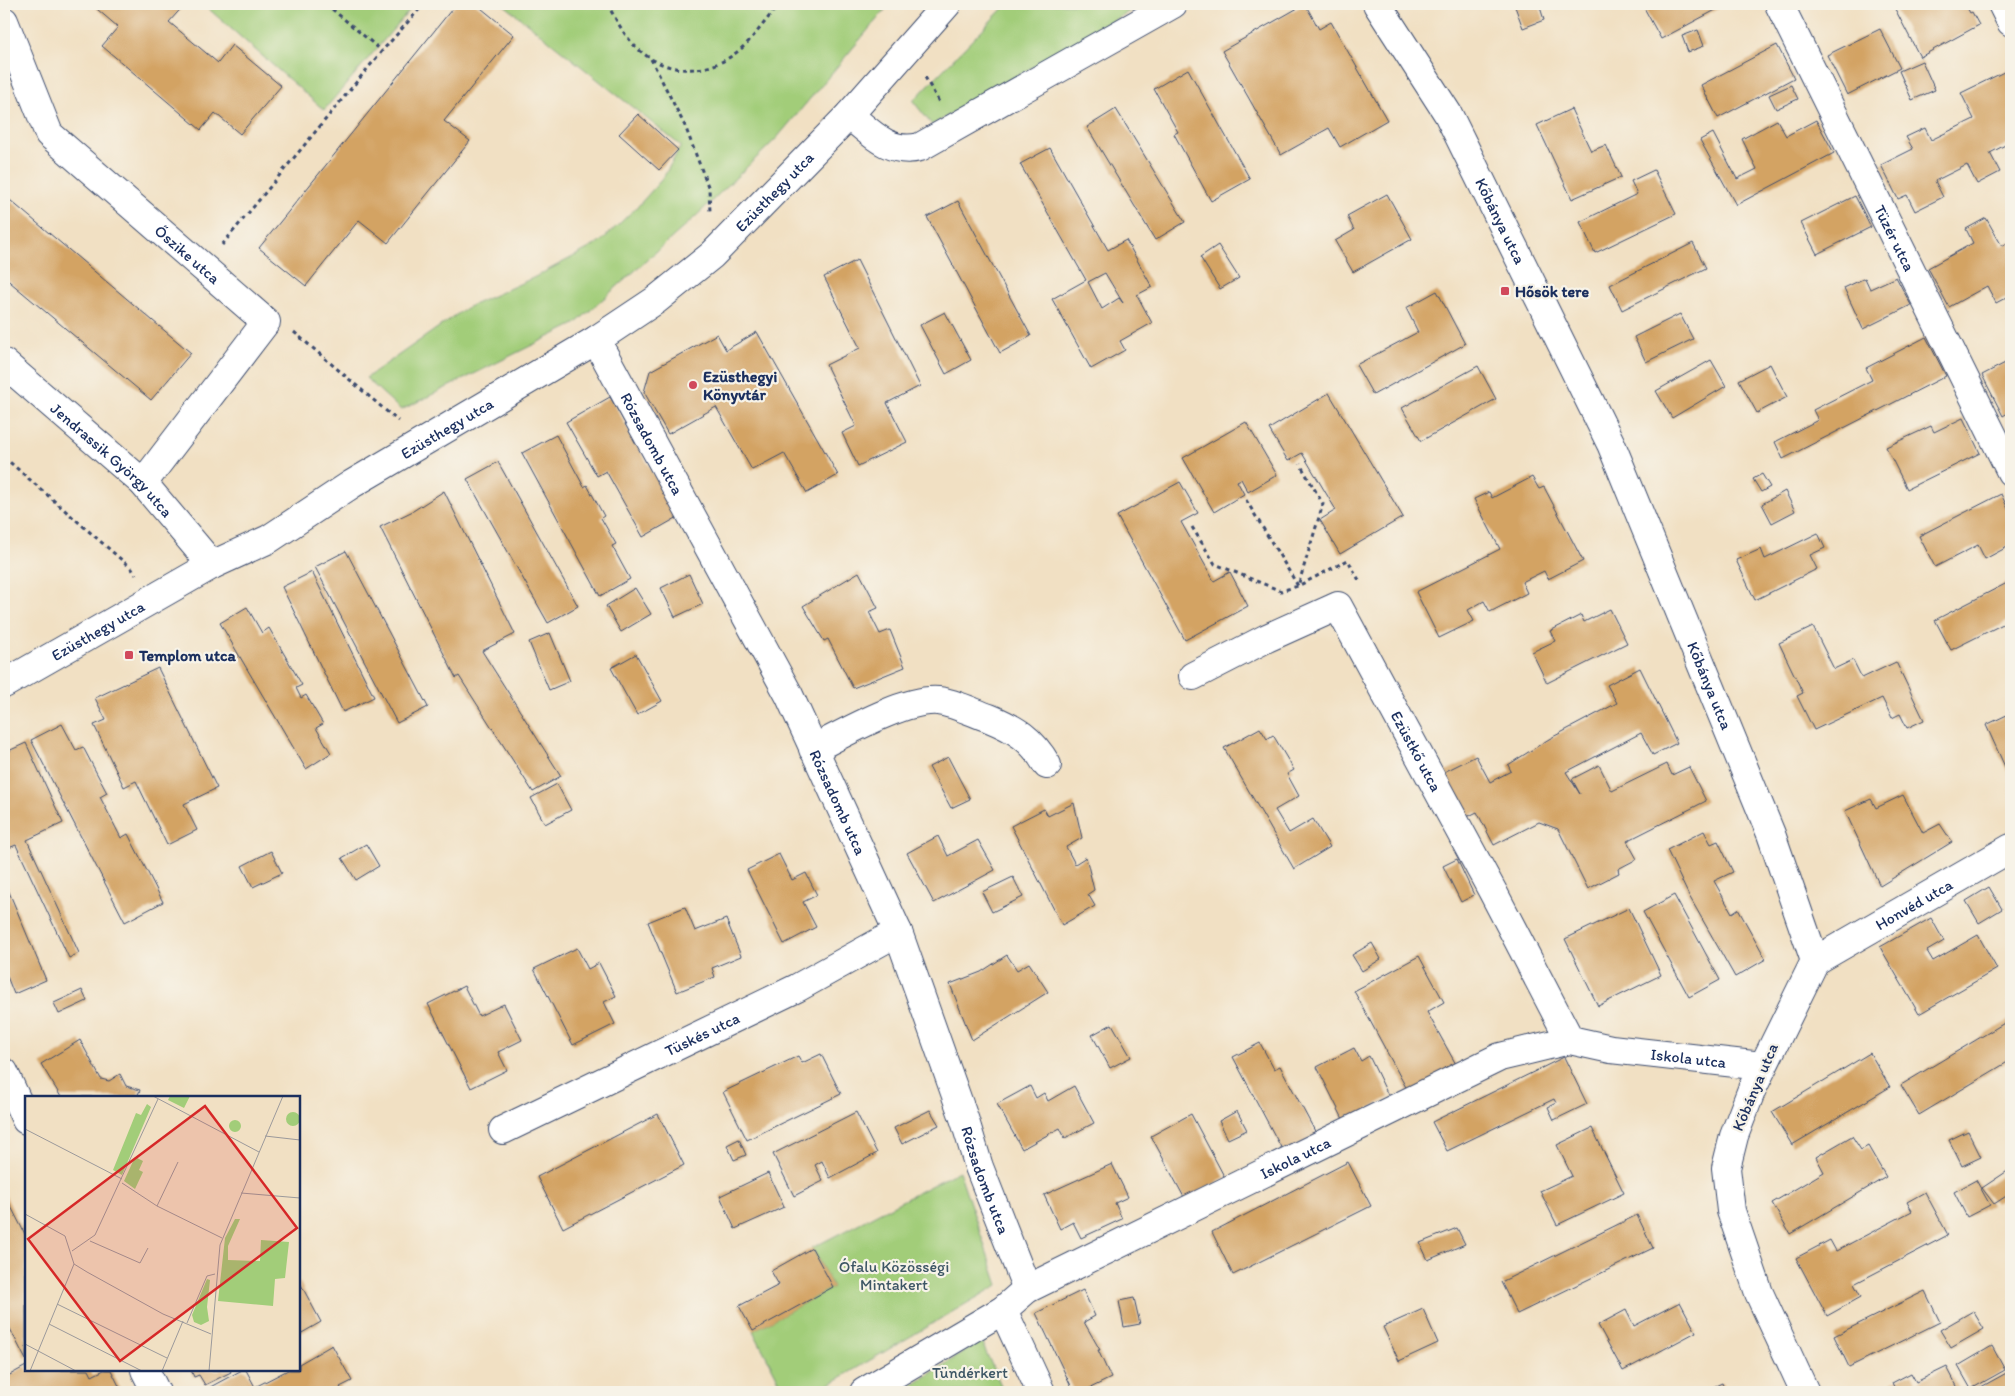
<svg xmlns="http://www.w3.org/2000/svg" width="2015" height="1396" font-family="Itim,sans-serif">
	<rect width="100%" height="100%" fill="#f7f3e8"/>
	<filter id="ink" filterUnits="userSpaceOnUse"><feTurbulence type="fractalNoise" baseFrequency=".02" numOctaves="2"/><feDisplacementMap in="SourceGraphic" scale="10" xChannelSelector="R" yChannelSelector="G"/><feConvolveMatrix kernelMatrix="1 2 1 2 8 2 1 2 1" color-interpolation-filters="sRGB"/></filter>
	<filter id="wash" filterUnits="userSpaceOnUse"><feTurbulence type="fractalNoise" baseFrequency=".0096" numOctaves="4" result="noise"/><feDisplacementMap in="SourceGraphic" scale="20" xChannelSelector="R" yChannelSelector="G"/><feGaussianBlur stdDeviation="1.12" result="paint"/><feColorMatrix in="noise" values="0 0 0 0 0 0 0 0 0 0 0 0 0 0 0 0 0 1.4 0 .05"/><feComposite in="paint" operator="in"/></filter>
	<g filter="url(#wash)">
		<rect width="100%" height="100%" fill="#f1e0c3"/>
		<path fill="#a2cd79" stroke="#5e7e6c" d="M203,4H415L324,110Z
			M503,4H890L776,139L693,219L575,324L401,410L366,378L466,308L535,277L599,243L639,205L663,178L681,146Z
			M1007,4H1142L932,125L913,101Z
			M959,1171L998,1285L816,1392H785L753,1331L833,1287L812,1248Z
			M981,1341L1004,1392H902Z"/>
		<g id="blocks">
			<path fill="#d3a364" fill-rule="evenodd" d="M91,4H185L169,22L218,63L232,45L281,86L240,134L215,113L201,130L102,46L118,27Z
				M456,4H476L514,35L444,121L470,141L388,243L359,220L306,286L259,248Z
				M1305,4L1319,29L1331,22L1387,120L1340,147L1329,128L1281,155L1222,51Z
				M1514,4H1539L1544,20L1523,28Z
				M1642,4H1724L1725,5L1661,39Z
				M1904,4H1965L1970,13L1972,12L1979,25L1920,57L1895,9Z
				M1880,29L1900,68L1847,95L1827,55Z
				M1698,30L1704,46L1688,52L1682,36Z
				M1777,45L1794,78L1718,118L1701,85Z
				M1922,61L1935,90L1912,100L1899,71Z
				M1188,69L1250,179L1211,201L1174,134L1178,132L1154,89Z
				M2008,70L2011,75V142L1990,153L2000,172L1977,184L1967,165L1935,181L1943,197L1915,211L1907,195L1898,199L1881,165L1913,149L1906,137L1925,128L1931,140L1974,119L1961,93Z
				M1791,85L1798,99L1776,109L1769,95Z
				M1116,109L1185,222L1155,240L1087,127Z
				M1571,109L1591,151L1606,145L1621,177L1572,199L1537,125Z
				M638,114L678,150L659,170L619,134Z
				M1777,120L1786,136L1816,120L1834,153L1736,205L1700,140L1713,133L1737,179L1757,169L1742,139Z
				M1050,148L1108,250L1126,240L1152,287L1137,295L1152,323L1120,341L1125,350L1091,369L1052,299L1086,280L1020,164ZM1105,273L1123,303L1119,298L1102,309L1088,282Z
				M1654,170L1676,214L1595,253L1580,222L1637,194L1631,181Z
				M1387,194L1412,239L1353,272L1335,241L1354,230L1347,216Z
				M4,195L191,353L151,400L4,277Z
				M1855,196L1871,227L1817,254L1801,223Z
				M958,201L1031,336L1000,353L927,217Z
				M1986,218L2002,246L2011,241V295L1996,303L1987,286L1949,307L1928,268L1973,243L1966,229Z
				M1693,243L1706,268L1622,310L1610,285Z
				M1218,245L1239,278L1220,289L1200,257Z
				M857,260L920,386L887,403L907,442L858,466L842,433L856,426L826,365L860,348L824,277Z
				M1896,277L1911,305L1863,329L1844,288L1865,278L1870,289Z
				M1437,291L1465,344L1373,395L1356,365L1418,332L1406,308Z
				M945,312L971,360L946,374L920,325Z
				M1680,314L1693,339L1646,362L1634,337Z
				M757,332L838,475L807,493L784,453L752,470L716,407L668,434L644,392L650,371L717,334L726,350Z
				M1926,337L1946,376L1783,459L1775,442L1818,420L1813,410L1872,380L1866,368Z
				M1711,360L1726,386L1672,418L1656,391Z
				M2011,360V411L2003,416L1982,375Z
				M1770,364L1787,397L1757,413L1739,380Z
				M1478,366L1496,399L1421,441L1402,408Z
				M1329,393L1403,517L1340,554L1320,520L1336,510L1302,453L1288,461L1269,429Z
				M610,397L678,517L643,537L606,471L597,476L566,422Z
				M1963,418L1980,453L1907,489L1886,447L1931,426L1934,432Z
				M1246,422L1277,475L1248,492L1241,479L1237,481L1244,494L1214,512L1183,458Z
				M556,435L584,487L587,485L604,516L601,518L616,544L612,546L630,579L600,596L522,453Z
				M498,462L578,606L548,623L467,479Z
				M1762,474L1770,487L1761,492L1753,479Z
				M1532,477L1539,489L1544,487L1583,561L1548,579L1544,571L1522,582L1527,593L1490,612L1484,601L1468,610L1474,621L1439,638L1416,592L1500,549L1474,499L1489,492L1492,498Z
				M1180,482L1198,513L1181,522L1214,581L1230,572L1248,606L1185,640L1117,516Z
				M444,491L515,634L482,651L561,776L533,792L459,676L456,678L380,527L413,511Z
				M1785,491L1795,511L1772,523L1762,504Z
				M2001,494L2011,515V545L1985,559L1978,545L1935,567L1919,536Z
				M1818,533L1825,548L1810,555L1817,569L1755,600L1736,560L1761,549L1765,559Z
				M346,551L428,707L397,723L315,567Z
				M312,572L374,697L343,712L282,587Z
				M859,572L878,608L869,612L880,634L890,630L905,667L853,688L828,639L824,641L803,606Z
				M689,574L703,604L675,617L661,588Z
				M2011,581V620L1951,650L1935,620Z
				M635,588L651,614L621,632L606,606Z
				M247,607L262,633L269,628L302,685L296,688L301,698L306,695L323,724L316,728L331,753L306,769L220,623Z
				M1610,609L1627,643L1547,683L1532,652L1555,641L1550,631L1581,615L1584,622Z
				M1813,627L1834,669L1853,660L1862,678L1896,662L1924,720L1907,728L1900,714L1892,718L1882,698L1814,730L1797,696L1803,693L1779,643Z
				M550,633L570,681L549,690L529,642Z
				M636,654L662,701L637,715L611,668Z
				M158,668L217,788L184,804L197,830L167,845L136,781L124,787L94,725L106,720L95,698Z
				M1640,668L1677,743L1653,755L1641,733L1566,772L1580,794L1572,779L1599,765L1612,791L1667,764L1672,775L1689,767L1706,801L1627,841L1637,859L1618,869L1619,873L1588,889L1558,829L1539,822L1494,845L1477,812L1467,817L1444,772L1476,756L1490,782L1511,771L1508,765L1549,739L1617,703L1607,685Z
				M2011,713V780L1986,725Z
				M62,724L76,750L83,747L107,793L100,797L121,838L128,834L163,902L125,922L31,740Z
				M1260,728L1267,739L1273,735L1294,770L1287,774L1299,796L1275,810L1289,833L1313,819L1330,847L1294,869L1224,748Z
				M26,743L63,823L27,840L79,953L69,958L16,845L4,850V803L8,801L4,792V753Z
				M948,757L970,799L951,808L929,767Z
				M557,784L571,810L545,824L531,798Z
				M1903,795L1923,833L1940,824L1952,842L1880,886L1845,811L1871,799L1876,808Z
				M1074,803L1082,838L1066,847L1075,864L1086,857L1094,890L1088,894L1095,906L1062,925L1011,826L1044,809L1048,816Z
				M1704,831L1711,844L1718,841L1733,872L1714,881L1732,913L1738,909L1766,959L1735,977L1688,894L1667,850Z
				M938,836L948,856L978,840L995,870L934,903L907,853Z
				M366,844L379,866L356,880L342,858Z
				M271,851L282,873L253,887L242,866Z
				M779,854L792,880L806,873L817,895L803,902L816,927L784,944L747,870Z
				M1457,859L1474,895L1461,902L1443,866Z
				M1013,877L1023,897L992,912L982,892Z
				M4,880L46,980L14,994L4,969Z
				M1989,887L2002,909L1979,923L1966,901Z
				M1674,895L1720,980L1689,997L1643,912Z
				M685,907L695,931L726,919L741,956L712,968L715,977L677,992L648,922Z
				M1629,908L1661,975L1598,1006L1565,939Z
				M1931,918L1944,941L1927,951L1933,961L1978,935L1997,969L1919,1014L1880,947Z
				M1372,943L1381,959L1362,971L1352,955Z
				M577,948L588,969L599,963L616,996L604,1002L615,1024L573,1045L534,969Z
				M1007,955L1017,970L1029,963L1048,992L972,1040L950,984L981,972Z
				M1419,956L1444,1002L1427,1012L1458,1068L1409,1093L1354,991Z
				M464,986L479,1016L504,1004L522,1040L498,1052L507,1070L471,1088L428,1004Z
				M82,990L87,1001L59,1014L54,1003Z
				M2011,1019V1060L1919,1115L1901,1085Z
				M1112,1024L1131,1057L1110,1068L1092,1035Z
				M80,1040L101,1079L109,1081L120,1074L126,1086L140,1090L137,1097H61L41,1064Z
				M1260,1043L1274,1069L1280,1066L1317,1135L1284,1153L1233,1057Z
				M1354,1048L1361,1061L1369,1056L1389,1097L1345,1123L1317,1067Z
				M1870,1053L1890,1087L1792,1145L1772,1112Z
				M821,1054L841,1094L747,1140L723,1092L798,1056L802,1063Z
				M1564,1057L1587,1104L1554,1120L1548,1107L1556,1103L1554,1099L1447,1151L1432,1122Z
				M1030,1086L1036,1098L1044,1093L1048,1101L1074,1086L1094,1123L1065,1138L1060,1128L1022,1149L997,1104Z
				M930,1110L939,1125L902,1144L894,1128Z
				M1237,1111L1247,1130L1228,1139L1219,1121Z
				M856,1112L877,1153L830,1178L822,1161L815,1165L823,1181L794,1196L773,1154Z
				M658,1114L684,1165L563,1228L537,1177Z
				M1191,1114L1225,1178L1185,1199L1151,1136Z
				M1592,1128L1624,1193L1557,1225L1540,1191L1572,1176L1557,1145Z
				M1968,1131L1981,1157L1962,1166L1949,1140Z
				M1852,1136L1861,1150L1868,1146L1886,1177L1790,1234L1772,1203L1824,1172L1816,1157Z
				M739,1139L746,1155L734,1160L727,1145Z
				M1348,1162L1371,1206L1233,1275L1212,1232Z
				M1112,1164L1128,1197L1115,1203L1122,1219L1081,1238L1073,1222L1060,1229L1044,1195Z
				M2009,1170L2011,1173V1193L1994,1204L1982,1188Z
				M768,1173L784,1207L735,1229L720,1196Z
				M1976,1180L1990,1205L1967,1217L1954,1192Z
				M1925,1192L1948,1235L1854,1284L1861,1297L1827,1316L1796,1258L1830,1240L1836,1251L1912,1211L1907,1202Z
				M4,1193L26,1236V1360L4,1317Z
				M1637,1215L1653,1248L1517,1314L1501,1282Z
				M1457,1228L1465,1244L1428,1260L1420,1243Z
				M812,1248L833,1287L753,1331L739,1306L779,1285L771,1271Z
				M299,1281L321,1322L300,1334L299,1332Z
				M1083,1290L1095,1316L1084,1322L1100,1350H1098L1111,1378L1082,1392H1074L1036,1313Z
				M1925,1291L1940,1322L1849,1367L1834,1336Z
				M1134,1298L1140,1324L1124,1327L1119,1301Z
				M1680,1302L1696,1332L1623,1371L1598,1325L1626,1310L1634,1326Z
				M1423,1309L1438,1343L1399,1361L1383,1327Z
				M1973,1311L1984,1329L1951,1348L1940,1330Z
				M332,1345L352,1381L340,1387L343,1392H201L242,1370H246L255,1387L288,1370H299V1364Z
				M1992,1346L2005,1370L1971,1389L1958,1366Z
				M26,1366V1370H89L92,1376L104,1370H111L122,1392H4V1373L6,1377Z
				M1947,1367L1960,1392H1897L1892,1383L1911,1373L1916,1382Z
				M191,1370H230L231,1372L205,1385L199,1375L194,1377Z
				M2010,1371L2011,1392H1972Z
				M1722,1383L1726,1392H1702Z"/>
		</g>
	</g>
	<g filter="url(#ink)">
		<use href="#blocks" fill-opacity="0" stroke="#3b4a6d" stroke-width="1"/>
		<g fill="none" stroke-linecap="round" stroke-linejoin="round">
			<g stroke="#3b4a6d" stroke-width="30">
				<g id="minor">
					<path id="s1" d="M1377,4L1448,114L1611,444L1771,834L1815,961L1752,1089L1734,1136L1726,1168L1731,1211L1759,1293L1805,1392"/>
					<path id="s2" d="M1779,4L2011,472"/>
					<path d="M2002,4L2011,22"/>
					<path id="s3" d="M4,21L49,134L266,322L143,483"/>
					<path d="M849,115C871,133 890,155 920,147L1173,4"/>
					<path id="s4" d="M596,340L789,695L898,932L965,1121L979,1167L1027,1289"/>
					<path id="s5" d="M4,363L143,483L212,565"/>
					<path id="s6" d="M1193,676L1267,638L1338,606L1493,892L1570,1040"/>
					<path id="s7" d="M4,684L212,565L269,539L352,484L596,340L656,300L712,255L849,115L947,4"/>
					<path d="M813,749C843,734 905,698 938,701C955,703 972,712 989,718C1016,729 1032,739 1047,765"/>
					<path id="s8" d="M1815,961L2011,848"/>
					<path d="M4,1072L26,1120"/>
					<path id="s9" d="M503,1130L797,988L898,932"/>
					<path d="M1003,1310L1041,1392"/>
					<path d="M145,1370L156,1392"/>
					<path id="s10" d="M864,1392L1003,1310L1027,1289L1500,1057L1570,1040L1611,1049L1762,1066"/>
				</g>
			</g>
			<path stroke="#3b4a6d" stroke-width="3" stroke-dasharray="4 4" stroke-linecap="butt" d="M326,4L382,51
				M607,4C616,19 624,36 637,48C664,74 704,76 733,55C752,42 764,21 780,4
				M651,59L685,126L709,189L710,212
				M925,77L939,102
				M222,245L382,51L424,4
				M294,332L398,421
				M4,457L132,569L136,575
				M1246,500L1298,586L1323,504L1300,464
				M1192,527L1215,564L1281,591L1298,586L1348,560L1360,582"/>
			<use href="#minor" stroke="#fff" stroke-width="28"/>
		</g>
	</g>
	<g fill="#d1495b" stroke="#f7f3e8" stroke-width="2">
		<rect x="1500" y="286" width="10" height="10" rx="2.5"/>
		<circle cx="693" cy="385" r="5"/>
		<rect x="124" y="650" width="10" height="10" rx="2.5"/>
	</g>
	<g text-anchor="middle" dominant-baseline="central" stroke-width="4.5" stroke-linejoin="round" paint-order="stroke">
		<g font-size="16" fill="#1b2f5e" stroke="#f7f3e8">
			<text stroke="none"><textPath href="#s7" startOffset="918">Ezüsthegy utca</textPath></text>
			<text stroke="none"><textPath href="#s1" startOffset="250">Kőbánya utca</textPath></text>
			<text stroke="none"><textPath href="#s2" startOffset="261">Tüzér utca</textPath></text>
			<text stroke="none"><textPath href="#s3" startOffset="305">Őszike utca</textPath></text>
			<text stroke="none"><textPath href="#s7" startOffset="512">Ezüsthegy utca</textPath></text>
			<text stroke="none"><textPath href="#s4" startOffset="118">Rózsadomb utca</textPath></text>
			<text stroke="none"><textPath href="#s5" startOffset="145">Jendrassik György utca</textPath></text>
			<text stroke="none"><textPath href="#s7" startOffset="108">Ezüsthegy utca</textPath></text>
			<text stroke="none"><textPath href="#s1" startOffset="760">Kőbánya utca</textPath></text>
			<text stroke="none"><textPath href="#s6" startOffset="326">Ezüstkő utca</textPath></text>
			<text stroke="none"><textPath href="#s4" startOffset="522">Rózsadomb utca</textPath></text>
			<text stroke="none"><textPath href="#s8" startOffset="114">Honvéd utca</textPath></text>
			<text stroke="none"><textPath href="#s9" startOffset="221">Tüskés utca</textPath></text>
			<text stroke="none"><textPath href="#s10" startOffset="912">Iskola utca</textPath></text>
			<text transform="translate(1755 1087) rotate(-67)">Kőbánya utca</text>
			<text stroke="none"><textPath href="#s10" startOffset="492">Iskola utca</textPath></text>
			<text stroke="none"><textPath href="#s4" startOffset="928">Rózsadomb utca</textPath></text>
		</g>
		<g font-size="16" font-weight="bold" fill="#1b2f5e" stroke="#f7f3e8" text-anchor="start">
			<text x="1515" y="291">Hősök tere</text>
			<text x="703" y="376">Ezüsthegyi<tspan x="703" dy="18">Könyvtár</tspan></text>
			<text x="139" y="655">Templom utca</text>
		</g>
		<g font-size="16" fill="#3d5665" stroke="#f7f3e8">
			<text x="894" y="1266">Ófalu Közösségi<tspan x="894" dy="18">Mintakert</tspan></text>
			<text x="970" y="1372">Tündérkert</text>
		</g>
	</g>
	<g transform="translate(25 1096)">
		<rect width="275" height="275" fill="#f1e0c3"/>
		<path d="M145,0H165L159,12L143,4ZM122,8L126,11L97,79L88,74L111,17L116,19ZM261 23a7 7 0 1 1 14 0a7 7 0 1 1-14 0ZM204 30a6 6 0 1 1 12 0a6 6 0 1 1-12 0ZM110,61L118,65L114,74L118,76L110,93L99,85ZM210,123H215L203,150V164L235,165L236,144L264,146L260,182L250,183L248,210L193,205L200,142ZM182,183L185,184L182,211L184,225L176,229L169,226L167,219Z" fill="#a2cd79"/>
		<path fill="none" stroke="#9b999b" stroke-width="1" d="M128,0L234,56M0,33L97,83M240,40L275,44M97,87L132,110L197,142M216,97L275,102M132,110L153,66M0,118L40,140L49,168L62,176L138,218L186,238M65,145L115,167L123,152M47,155L70,139L133,3M32,208L142,262M162,227L182,180L190,178M24,228L117,275M0,248L51,275M5,275L49,168M137,275L158,225M184,275L195,149L258,0"/>
		<path fill="#d62828" fill-opacity="0.15" stroke="#d62828" stroke-width="2.5" d="M180,10L272,132L95,265L3,143Z"/>
		<rect width="275" height="275" fill="none" stroke="#1b2f5e" stroke-width="2.5"/>
	</g>
	<rect width="2015" height="1396" fill="none" stroke="#f7f3e8" stroke-width="20"/>
</svg>
